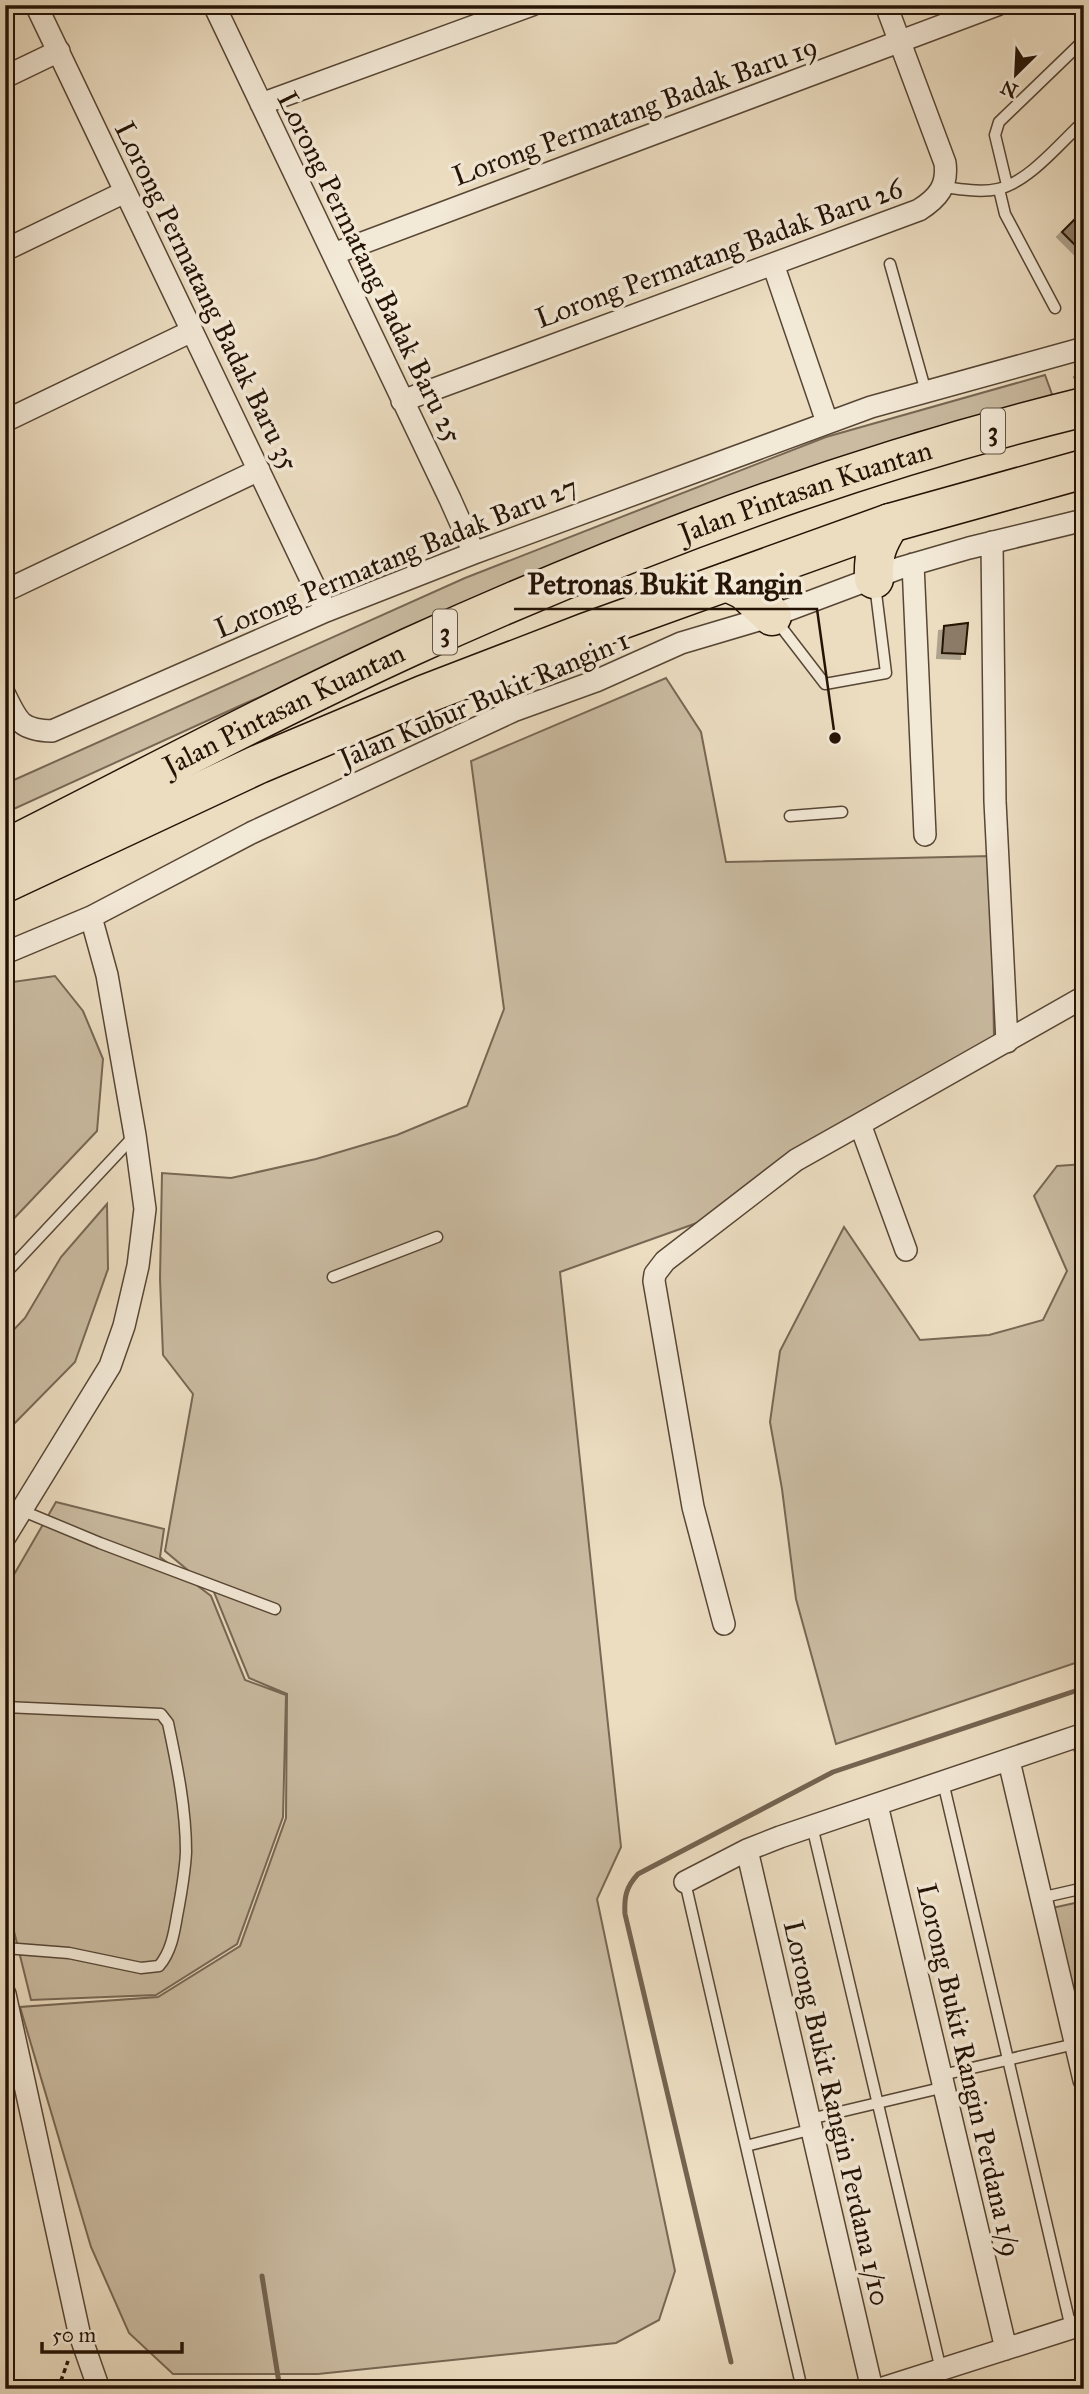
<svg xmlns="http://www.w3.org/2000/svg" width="1089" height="2394" font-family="'IM FELL Great Primer',serif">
	<defs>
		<filter id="shadow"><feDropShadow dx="-5" dy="5" stdDeviation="0" flood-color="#0004"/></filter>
	</defs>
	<rect width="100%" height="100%" fill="#ecddc1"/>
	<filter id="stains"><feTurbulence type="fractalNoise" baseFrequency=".00286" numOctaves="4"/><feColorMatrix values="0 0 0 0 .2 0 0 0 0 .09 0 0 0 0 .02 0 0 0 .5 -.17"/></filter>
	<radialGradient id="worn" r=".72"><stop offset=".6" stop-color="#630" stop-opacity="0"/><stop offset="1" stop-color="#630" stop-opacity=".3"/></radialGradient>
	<path fill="#cabba1" stroke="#786754" stroke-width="2" d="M1045,375L1053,397L915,433L559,567L246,703L5,813V784L465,578L826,437Z
		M666,678L701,732L726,862L991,856L994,1038L736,1209L560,1272L621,1847L597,1899L675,2271L659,2320L616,2343L318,2374H173L129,2333L91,2247L20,2007L158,1997L240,1946L286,1818L287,1694L249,1678L214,1592L165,1551L193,1394L163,1355L160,1279L162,1173L231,1178L316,1159L397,1135L467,1106L504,1009L471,761Z
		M55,976L83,1011L103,1059L97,1131L5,1228V983Z
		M1084,1164V1660L836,1744L796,1599L782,1489L770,1422L780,1351L844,1227L920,1340L989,1335L1043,1320L1067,1271L1034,1196L1057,1166Z
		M107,1204L108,1269L75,1362L5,1433V1339L25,1318L61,1257Z
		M56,1502L164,1529L160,1557L211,1596L245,1680L286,1695L283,1817L237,1944L156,1995L31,2000L5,1895V1590Z
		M1084,1901V2040L1052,1908Z"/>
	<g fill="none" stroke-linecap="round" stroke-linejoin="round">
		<path stroke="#746350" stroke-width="5" d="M262,2276L280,2389
			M731,2362L625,1914C624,1897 626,1887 638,1874L833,1772L1084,1688"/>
	</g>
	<path fill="#8c7c67" stroke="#251306" stroke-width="2" filter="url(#shadow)" d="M1084,210V254L1062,232Z
		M968,623L965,654L942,653L944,626Z"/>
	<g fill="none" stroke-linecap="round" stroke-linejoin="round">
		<g stroke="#574635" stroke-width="13">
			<path id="lane" d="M1007,185L995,135L999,122L1084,40
				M944,187C961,189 980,193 998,189C1029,182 1061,142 1084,121
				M999,189L1005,214L1055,308
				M890,264L926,392
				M775,619L825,684L886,673L875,585
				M790,816L842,812
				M5,1274L135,1135
				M333,1277L437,1237
				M23,1511L100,1543L275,1609
				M5,1707L161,1714L168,1723C177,1765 186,1809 186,1852C185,1873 181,1895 177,1916C174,1934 171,1952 159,1966L141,1968L69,1953L5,1948
				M1077,1737L1084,1767
				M943,1782L1071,2328
				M812,1826L941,2370
				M685,1882L802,2389
				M1040,1898L1084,1888
				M942,2075L1075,2044
				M810,2119L945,2087
				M746,2146L813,2129"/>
		</g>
		<g stroke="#574635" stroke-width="24">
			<path id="street" d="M36,5L326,611
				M214,5L450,499L474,553
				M5,77L59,51
				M261,104L532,5
				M5,250L125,192
				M333,254L997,5
				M773,264L827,422
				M402,401L919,210C938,198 948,186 945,163L886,5
				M5,421L192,331
				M992,542L995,801L1007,1042
				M913,564L925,835
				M5,591L259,470
				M5,695C18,722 21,730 52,731L326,611L474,553L871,407L1084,348
				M5,953L91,917L251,833L513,711L596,681L681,643L772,616L900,568L969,548L1084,520
				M906,1250L860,1124L1084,997
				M5,1537L110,1366L124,1326L138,1266L145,1209L135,1135L107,975L91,917
				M724,1624L693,1507L654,1281L655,1274L665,1261L796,1160L860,1124
				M1009,1761L1084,2080
				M877,1805L1006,2349
				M747,1850L872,2389
				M685,1882L747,1850L780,1837L1084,1734
				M5,1994L79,2332L99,2389
				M880,2389L1084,2324"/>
		</g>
		<g stroke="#251306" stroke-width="41">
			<g id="highway">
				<path d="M874,579C873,553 877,544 890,523"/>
				<path d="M727,582L744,590L772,616"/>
				<path id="s1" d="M5,849C140,781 273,710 410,647C627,548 852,464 1084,407"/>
				<path d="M5,883L259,764L423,695L587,632L890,523L1084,469"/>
			</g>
		</g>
		<path stroke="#251306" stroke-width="3.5" stroke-dasharray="5 3.5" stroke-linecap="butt" d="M1075,376L1084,373
			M58,2389L68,2361"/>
		<use href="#lane" stroke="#f3e9d7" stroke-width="10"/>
		<use href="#street" stroke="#f3e9d7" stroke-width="21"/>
		<use href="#highway" stroke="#ecddc1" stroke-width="38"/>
		<path stroke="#251306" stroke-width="3.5" stroke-dasharray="5 3.5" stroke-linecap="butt" d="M1075,376L1084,409"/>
	</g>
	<g text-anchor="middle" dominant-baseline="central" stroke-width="7" stroke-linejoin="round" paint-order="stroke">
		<g fill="#f3e9d7" stroke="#635345" stroke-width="2">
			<rect x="981" y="408.5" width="24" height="45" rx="5"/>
			<rect x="433" y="609.5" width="24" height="45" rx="5"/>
		</g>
		<g font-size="26" font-weight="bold" fill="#251306">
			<text x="993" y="431">3</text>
			<text x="445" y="632">3</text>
		</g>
		<g font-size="28" fill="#251306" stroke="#f3e9d7">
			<text transform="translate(635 111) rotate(-20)">Lorong Permatang Badak Baru 19</text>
			<text transform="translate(719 253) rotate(-20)">Lorong Permatang Badak Baru 26</text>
			<text transform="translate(370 267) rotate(64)">Lorong Permatang Badak Baru 25</text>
			<text transform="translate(207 296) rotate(64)">Lorong Permatang Badak Baru 35</text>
			<text stroke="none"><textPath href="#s1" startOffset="878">Jalan Pintasan Kuantan</textPath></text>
			<text transform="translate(396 557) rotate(-22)">Lorong Permatang Badak Baru 27</text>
			<text transform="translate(484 699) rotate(-23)">Jalan Kubur Bukit Rangin 1</text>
			<text stroke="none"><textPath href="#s1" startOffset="312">Jalan Pintasan Kuantan</textPath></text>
			<text transform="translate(969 2070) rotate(77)">Lorong Bukit Rangin Perdana 1/9</text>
			<text transform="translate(837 2113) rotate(77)">Lorong Bukit Rangin Perdana 1/10</text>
		</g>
	</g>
	<path fill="none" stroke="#251306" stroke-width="2.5" d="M835 738L817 609H514"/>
	<circle fill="#251306" stroke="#f3e9d7" stroke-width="2.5" cx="835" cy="738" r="7"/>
	<g font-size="30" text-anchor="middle" font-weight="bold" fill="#251306" stroke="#f3e9d7" stroke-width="7" stroke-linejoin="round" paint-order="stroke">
		<text x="665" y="594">Petronas Bukit Rangin</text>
	</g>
	<rect width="1089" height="2394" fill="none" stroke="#ecddc1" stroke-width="28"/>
	<rect x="7" y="7" width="1075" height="2380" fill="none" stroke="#251306" stroke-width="3.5"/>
	<rect x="14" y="14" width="1061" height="2366" fill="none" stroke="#251306" stroke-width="2"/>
	<g transform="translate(1016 74) rotate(204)" stroke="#f3e9d7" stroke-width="5" paint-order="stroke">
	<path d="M0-5L12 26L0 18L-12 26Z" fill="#251306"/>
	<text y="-10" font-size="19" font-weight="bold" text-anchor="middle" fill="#251306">N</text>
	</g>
	<path d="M42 2342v10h140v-10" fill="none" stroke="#251306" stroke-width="3.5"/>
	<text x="52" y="2342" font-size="21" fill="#251306" stroke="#f3e9d7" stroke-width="5" paint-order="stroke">50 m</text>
	<rect width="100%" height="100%" filter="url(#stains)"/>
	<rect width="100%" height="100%" fill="url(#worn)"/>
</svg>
